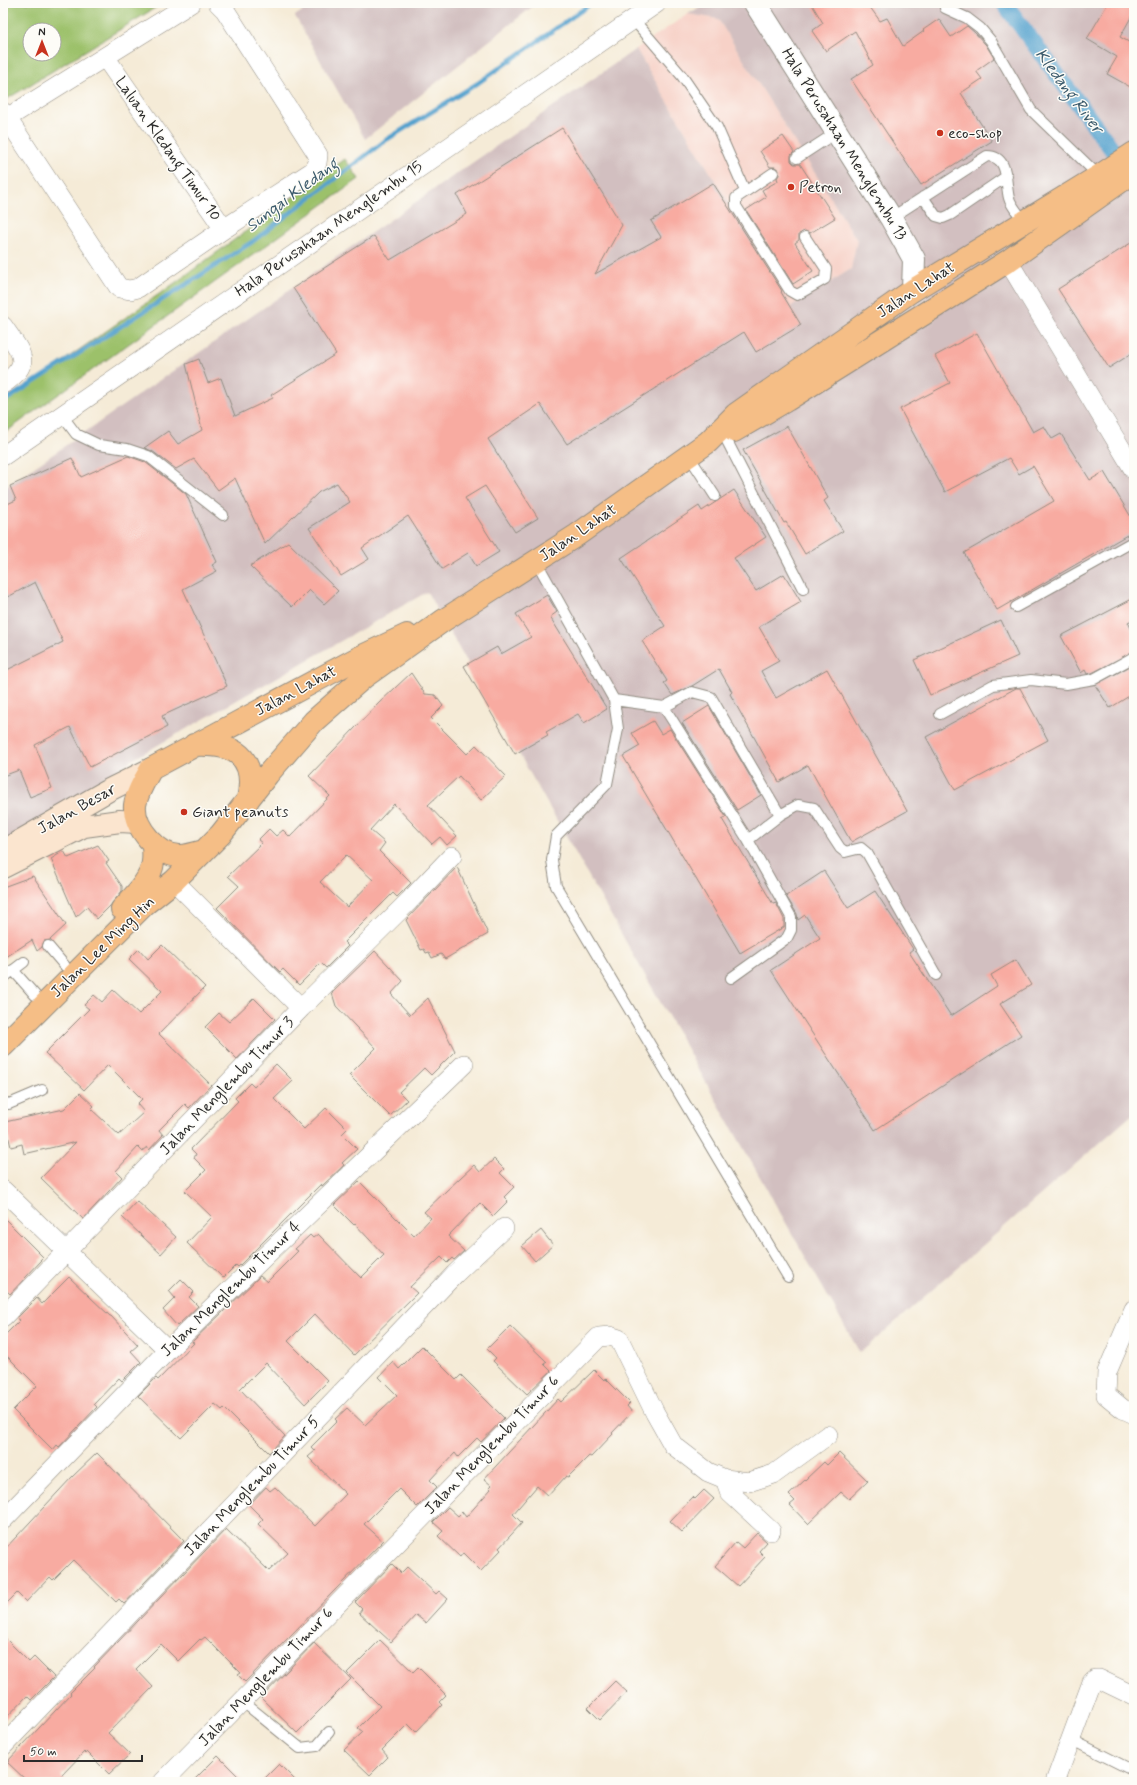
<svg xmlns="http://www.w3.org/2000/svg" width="1137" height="1785" font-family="Mynerve,sans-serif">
	<rect width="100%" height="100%" fill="#fdfcf7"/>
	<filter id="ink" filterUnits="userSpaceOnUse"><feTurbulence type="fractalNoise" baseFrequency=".025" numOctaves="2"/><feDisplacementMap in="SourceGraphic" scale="8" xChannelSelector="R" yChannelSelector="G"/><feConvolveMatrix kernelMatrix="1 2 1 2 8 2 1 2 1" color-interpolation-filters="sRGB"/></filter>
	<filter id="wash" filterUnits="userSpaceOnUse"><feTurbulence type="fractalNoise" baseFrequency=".012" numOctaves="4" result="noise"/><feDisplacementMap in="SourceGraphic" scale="16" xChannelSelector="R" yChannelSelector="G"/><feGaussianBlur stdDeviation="0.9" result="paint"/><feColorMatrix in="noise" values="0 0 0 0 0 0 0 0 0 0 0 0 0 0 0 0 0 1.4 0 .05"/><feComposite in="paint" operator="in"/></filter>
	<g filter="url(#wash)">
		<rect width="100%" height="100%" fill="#f5ebd7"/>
		<path fill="#f7d1c7" d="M688,14L718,19L857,240L851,269L791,307L636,49Z"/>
		<path fill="#d2bfc0" d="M314,3H537L365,139L295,16Z
			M707,3H1134V1113L860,1353L427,592L130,761L3,847V489L636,49L791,307L851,269L857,240L718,19L688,14Z"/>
		<path fill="#9cc16b" stroke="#64764b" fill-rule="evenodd" d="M3,3H163L7,99L3,93ZM30,30H54V54H30Z
			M345,159L359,179L3,434V403L175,283Z"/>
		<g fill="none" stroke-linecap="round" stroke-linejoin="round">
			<path stroke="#55a2ce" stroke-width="4.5" d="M3,402L252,242L386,140L478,83L592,3"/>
			<path stroke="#55a2ce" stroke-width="17" d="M1004,3L1129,172"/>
		</g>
		<g id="blocks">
			<path fill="#f8aba1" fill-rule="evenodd" d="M811,3H867L880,21L887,18L903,46L924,31L923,30L939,19L951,37L967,26L975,33L986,45L994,58L976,71L982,79L961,93L992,141L921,185L851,79L873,65L855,31L826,51L812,31L823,23Z
				M1108,3H1134V12L1120,37L1134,45V89L1107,74L1117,57L1087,39Z
				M562,128L622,225L595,274L661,237L651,221L713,183L782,291L781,292L801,325L756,352L744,332L567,444L540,404L488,439L538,518L515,532L485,486L465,498L499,552L476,566L468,553L442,569L408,516L362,548L369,559L341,576L309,528L350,502L337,483L319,492L265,544L235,478L218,490L194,459L176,469L152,451L144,448L168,431L178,444L202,430L186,364L199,359L208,383L221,378L235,416L273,398L271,395L336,354L293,288L374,236L390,260L467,214L457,195Z
				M783,136L794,152L791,155V161L794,164H800L835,218L810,233L805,231L799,234V240L795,243L813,271L793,284L746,210L766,197L762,190L778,181L777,178L779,175V170L775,167H770L760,151Z
				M1134,241V352L1109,368L1058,289Z
				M977,333L1033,432L1044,426L1052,439L1061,434L1090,480L1104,472L1134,522V531L997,610L964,553L1054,501L1033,466L1019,474L1009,458L945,492L900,409L950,383L935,356Z
				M787,426L828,498L824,501L843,531L805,554L786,522L784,523L743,450Z
				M128,456L145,462L186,494L217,562L212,565L217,571L183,589L227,686L162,716L167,727L90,767L70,727L35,745L52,788L30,797L19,770L3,776V672L63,642L35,582L8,597L3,588V506L16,500L10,486L72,458L81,477Z
				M734,490L766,537L734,558L756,591L784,574L801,602L759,627L779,661L761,671L776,698L827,669L907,811L851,842L808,765L779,782L730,694L732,692L719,669L692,686L672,695L664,683L667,681L642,641L665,626L621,558L699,506L702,511Z
				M288,542L338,591L324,604L309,590L292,607L250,566Z
				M547,595L557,612L550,617L607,709L584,723L578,714L546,732L548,735L515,754L464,666L497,647L501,654L531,637L516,614Z
				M1134,598V619L1128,622L1134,634V651L1092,673L1087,674L1085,670L1081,673L1061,636Z
				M1001,620L1018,656L930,695L914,660Z
				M1134,664V693L1110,708L1095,685Z
				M411,673L425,694L435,695L443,706L431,718L467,754L476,745L506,776L481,800L459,776L428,805L457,836L447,845L440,837L432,844L394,804L370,830L385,843L379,851L411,883L397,897L393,893L344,942L348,946L326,968L321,963L299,985L283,969L280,972L217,908L239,886L228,876L262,843L258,840L269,829L276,836L283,830L290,837L330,796L309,776L379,703ZM346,855L373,880L347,907L320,882Z
				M1016,688H1020L1048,740L955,790L926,737Z
				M709,706L761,795L737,810L682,723Z
				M653,721L661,734L670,729L726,817L722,819L773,904L776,903L784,919V927L740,953L623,756L640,746L632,733Z
				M98,845L109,861L106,863L122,886V891L110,906L97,919L87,907L76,917L51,859L64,851L68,858Z
				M457,867L488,934L445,959L441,954L432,958L429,952L426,953L424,949L421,950L406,920Z
				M824,871L848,908L875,891L913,949L909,952L951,1016L997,986L991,975L1016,960L1031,985L1000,1004L1021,1035L875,1130L771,970L820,938L805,915L798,920L797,914L786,896Z
				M33,876L66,925L50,940L44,941L42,947L37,951L32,940L3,959V887Z
				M162,945L205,987L159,1034L211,1085L189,1108L185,1104L159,1130L163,1135L149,1150L147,1147L142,1151L138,1147L116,1171L122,1177L83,1219L41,1178L76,1142L24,1154L22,1144L11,1147L5,1122L64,1109L80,1093L94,1106L91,1109L119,1135L144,1112L137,1104L142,1099L108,1065L84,1090L45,1053L89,1009L84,1005L94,995L102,1002L113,990L139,1014L162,991L129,959L139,949L148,959Z
				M375,951L403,981L391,994L410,1015L428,998L455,1051L431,1075L424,1068L399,1092L407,1100L390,1116L349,1075L376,1048L336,1006L332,993Z
				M254,998L275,1019L237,1059L205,1027L219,1013L229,1022Z
				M276,1064L293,1081L274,1099L304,1129L326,1108L347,1129L342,1134L357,1149L342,1163L344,1165L322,1186L321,1184L238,1267L236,1265L223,1278L187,1243L212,1217L185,1191L206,1170L194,1158L196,1154L191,1149L238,1101L235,1098L250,1083L254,1087Z
				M494,1159L504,1169L500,1173L514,1187L504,1197L508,1201L493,1216L480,1203L448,1236L464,1251L454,1260L452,1258L447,1263L441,1257L410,1287L417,1293L354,1355L315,1314L288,1341L328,1381L305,1404L266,1363L240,1389L285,1436L269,1453L224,1408L222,1410L215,1404L181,1438L138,1396L156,1378L158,1380L194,1343L192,1342L260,1276L267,1282L298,1251L295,1249L310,1235L313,1238L318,1234L361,1278L384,1255L355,1224L354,1225L334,1205L359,1181L414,1236L431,1218L424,1212L446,1191L474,1165L480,1172Z
				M137,1201L176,1237L161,1254L122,1217Z
				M3,1217L43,1257L40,1260L41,1261L10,1294L3,1287Z
				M541,1230L553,1245L535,1261L522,1246Z
				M69,1277L110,1316H111L138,1345L131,1351L141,1362L122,1381L119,1378L94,1404L97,1407L59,1447L57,1445L53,1450L13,1410L37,1386L3,1352V1337L20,1320L17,1318L37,1298L42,1304Z
				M181,1279L194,1292L189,1297L198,1306L177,1326L163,1310L175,1298L169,1291Z
				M510,1326L547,1362L544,1364L551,1371L527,1394L493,1361L496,1358L487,1349Z
				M422,1346L456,1380L461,1375L504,1418L481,1442L477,1438L458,1457L455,1453L430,1480L437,1487L417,1507L399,1489L364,1524L383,1541L245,1682L238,1675L241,1673L205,1637L201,1640L200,1639L178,1661L161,1644L136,1669L153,1687L108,1733L130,1754L109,1774L87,1752L86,1754L84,1752L61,1776L68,1782H28L7,1762L71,1694L70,1693L95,1668L94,1667L226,1529L269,1571L288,1553L258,1524L263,1519L249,1505L266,1487L270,1491L275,1487L315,1526L346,1494L308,1457L315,1451L311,1447L337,1421L335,1419L347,1408L365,1425L397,1395L379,1377L393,1362L399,1369Z
				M594,1370L604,1380L605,1378L630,1403L627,1406L632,1412L612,1433L613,1434L591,1457L589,1456L568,1477L566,1476L548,1496L537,1486L513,1514L522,1523L499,1548L501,1550L481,1571L463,1553L460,1557L438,1536L443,1531L433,1522L448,1507L458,1516L462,1512L466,1517L491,1489L489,1487L491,1485L484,1479L558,1399L561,1402Z
				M97,1453L184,1541L124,1604L119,1599L116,1602L73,1560L53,1580L50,1577L26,1602L17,1593L3,1607V1551L72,1477Z
				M839,1453L868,1481L849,1499L841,1492L808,1524L790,1505L795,1501L789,1495L824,1462L827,1465Z
				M704,1490L714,1499L682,1532L670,1521L693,1497L695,1499Z
				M757,1533L767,1542L759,1551L765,1557L738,1586L715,1566L736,1542L743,1548Z
				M392,1564L401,1573L407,1567L436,1594L439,1591L448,1599L426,1623L416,1615L391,1642L359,1613L362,1609L355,1602Z
				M3,1636L29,1662L34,1657L54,1677L31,1700L27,1696L3,1721Z
				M380,1640L413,1672L418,1667L446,1695L439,1702L442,1705L416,1732L408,1724L382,1750L388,1757L370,1775L344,1750L363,1732L358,1728L380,1706L347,1673Z
				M314,1643L351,1679L297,1733L261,1698Z
				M615,1681L627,1692L600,1720L588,1708Z
				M218,1756L244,1782H192Z
				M279,1764L297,1782H261Z"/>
		</g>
	</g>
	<g filter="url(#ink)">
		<use href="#blocks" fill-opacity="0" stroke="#908b81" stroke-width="1"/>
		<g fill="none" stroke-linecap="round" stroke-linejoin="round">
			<g stroke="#908b81" stroke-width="12">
				<path id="service" d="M945,8L967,18L980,28L991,41L1031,110L1099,176
					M633,19L682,76L717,127L745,191
					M797,158L837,132
					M773,173L736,198V206L790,291L797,295L825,279L826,269L805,237
					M923,197L936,216L943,218L950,215L1007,176
					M891,218L987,156C1010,156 1005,184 1009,198C1011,206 1020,215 1024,222
					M61,414L76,434L99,445L127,449L148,456L223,515
					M725,437L803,589
					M689,456L715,496
					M536,561L614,700L618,729L607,784L556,836L552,860L556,886L788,1277
					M1016,607L1134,541
					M614,700L664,707L692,692L711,697L780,815L798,805L814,808L840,848L845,852L861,848L867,853L936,975
					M664,707L748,840L780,815
					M940,714L993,685L1031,680L1066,684L1094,679L1134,657
					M48,946L65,966
					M13,970L35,995
					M3,978L24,962
					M731,978L787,938L791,930V917L748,840
					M3,1102L9,1104L42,1090
					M242,1701L300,1748L317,1746L329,1732
					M1070,1739L1134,1771"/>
			</g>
			<g stroke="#908b81" stroke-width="20">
				<path id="minor" d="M105,57L224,229L313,171L317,163L318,155L225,10L218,3
					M3,112L119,288L130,290L138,288L224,229
					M7,118L191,3
					M1008,261L1134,470
					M3,326C20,352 35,362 3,384
					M3,456L657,3
					M174,881L301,1008
					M3,1190L168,1350
					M1134,1309L1107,1372L1106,1395L1123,1409L1134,1414
					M3,1317L301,1008L409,901L452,856
					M725,1479L730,1493L771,1531
					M3,1520L168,1350L464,1064
					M3,1746L455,1274L504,1228
					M163,1782L599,1337L610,1336L619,1339L655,1413L673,1445L708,1472L725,1479L749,1482L774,1474L828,1435
					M1055,1782L1092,1682L1095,1679H1099L1134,1696"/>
			</g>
			<g stroke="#908b81" stroke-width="24">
				<path id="tertiary" d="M755,3L891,218L914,259L913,290"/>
			</g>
			<g stroke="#908b81" stroke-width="24">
				<path id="secondary" d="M3,851L107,791L151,769
					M3,867L84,826L120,821L137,822"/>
			</g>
			<g stroke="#908b81" stroke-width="24">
				<path id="primary" d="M734,431L787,400L1008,261L1134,172
					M194,745C235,743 257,756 248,800
					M204,851C197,853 187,856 180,856C158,856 133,827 135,805C137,792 145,780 151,769L358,658L407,635
					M122,909C134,896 151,880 153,862C154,856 153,849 153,843
					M3,1046L145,904L174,881L221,834L268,774L314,721L364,677L444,620L577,535L708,442L736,414L913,290L1099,176L1134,153"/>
			</g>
			<use href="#service" stroke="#fff" stroke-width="10"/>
			<use href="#minor" stroke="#fff" stroke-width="19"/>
			<use href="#tertiary" stroke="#fff" stroke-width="22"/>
			<use href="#secondary" stroke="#fbe5cf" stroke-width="22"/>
			<use href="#primary" stroke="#f5be86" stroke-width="22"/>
		</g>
	</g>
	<g fill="#c8321e" stroke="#fdfcf7" stroke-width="1.5">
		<circle cx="940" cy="133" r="4"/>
		<circle cx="791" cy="187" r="4"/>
		<circle cx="184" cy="812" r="4"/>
	</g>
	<g text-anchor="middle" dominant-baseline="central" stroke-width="3" stroke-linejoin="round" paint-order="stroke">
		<g font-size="16" fill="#2b2b2b" stroke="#fdfcf7" text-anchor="start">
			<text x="948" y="133">eco-shop</text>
			<text x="799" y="187">Petron</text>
			<text x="192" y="812">Giant peanuts</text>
		</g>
		<g font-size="16" fill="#2b2b2b" stroke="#fdfcf7">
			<text transform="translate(844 144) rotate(58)">Hala Perusahaan Menglembu 13</text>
			<text transform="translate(168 149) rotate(55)">Laluan Kledang Timur 10</text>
			<text transform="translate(329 229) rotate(-35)">Hala Perusahaan Menglembu 15</text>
			<text transform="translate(916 290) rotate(-33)">Jalan Lahat</text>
			<text transform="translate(578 533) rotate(-34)">Jalan Lahat</text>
			<text transform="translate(296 691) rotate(-28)">Jalan Lahat</text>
			<text transform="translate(77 809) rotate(-29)">Jalan Besar</text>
			<text transform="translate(103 947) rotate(-44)">Jalan Lee Ming Hin</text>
			<text transform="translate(227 1086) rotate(-46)">Jalan Menglembu Timur 3</text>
			<text transform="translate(231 1289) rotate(-44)">Jalan Menglembu Timur 4</text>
			<text transform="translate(492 1445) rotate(-46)">Jalan Menglembu Timur 6</text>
			<text transform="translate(252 1486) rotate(-46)">Jalan Menglembu Timur 5</text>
			<text transform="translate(266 1677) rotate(-46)">Jalan Menglembu Timur 6</text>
		</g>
		<g font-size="17" font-style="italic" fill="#3c5b6c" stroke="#fdfcf7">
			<text transform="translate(1069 91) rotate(53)">Kledang River</text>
			<text transform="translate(292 195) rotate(-37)">Sungai Kledang</text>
		</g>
	</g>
	<rect width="1137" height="1785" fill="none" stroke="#fdfcf7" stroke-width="16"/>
	<g transform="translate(42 42)"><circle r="19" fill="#fdfcf7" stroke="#a9a8a5"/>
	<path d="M0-3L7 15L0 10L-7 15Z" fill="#c8321e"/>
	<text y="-6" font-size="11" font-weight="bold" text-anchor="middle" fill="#2b2b2b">N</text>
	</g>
	<path d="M24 1755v6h118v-6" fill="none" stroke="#2b2b2b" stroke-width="2"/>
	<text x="30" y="1755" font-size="12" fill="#2b2b2b" stroke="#fdfcf7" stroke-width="3" paint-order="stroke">50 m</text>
</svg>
